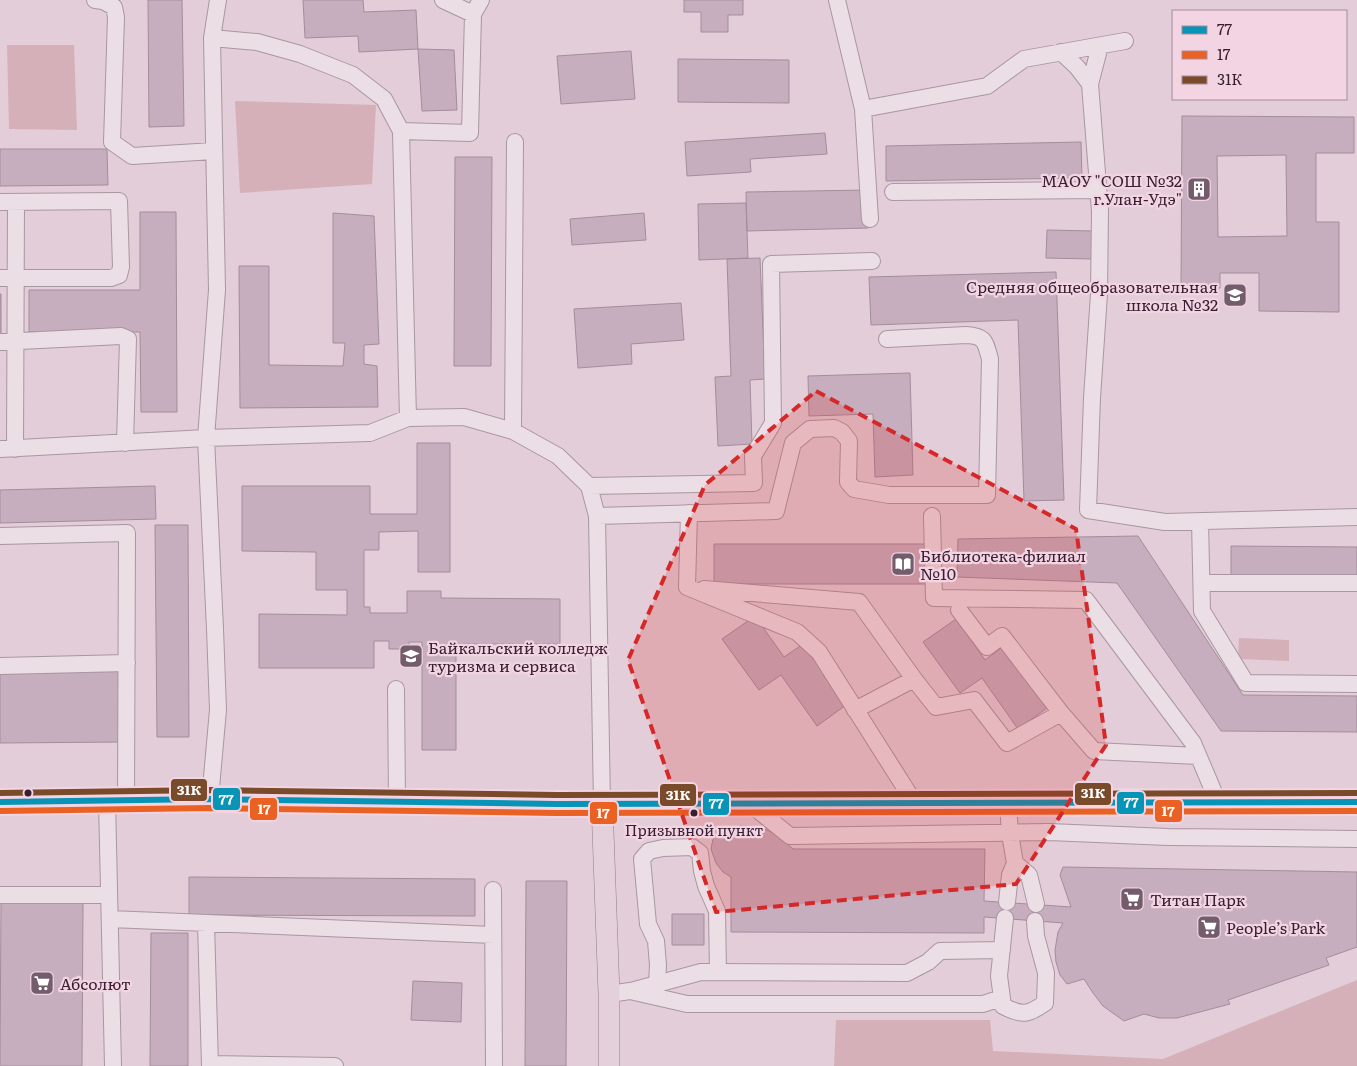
<svg xmlns="http://www.w3.org/2000/svg" width="1357" height="1066" font-family="Literata,serif">
	<rect width="100%" height="100%" fill="#e3cdd8"/>
	<path fill="#d5b0b8" d="M7,45H74L77,130L9,129Z
		M235,101L376,105L372,184L240,193Z
		M1239,638L1289,640V661L1238,659Z
		M1357,980V1066H834L836,1020H990L993,1051L1163,1059Z"/>
	<path fill="#c6aebe" stroke="#a38d9c" fill-rule="evenodd" d="M148,0H182L184,126L149,127Z
		M303,0H363L364,12L416,10L418,49L359,52L358,36L305,38Z
		M684,0H743V15H728V32H701V12H684Z
		M418,49L454,50L457,110L422,111Z
		M631,51L635,99L561,104L557,56Z
		M678,59L789,60V103L678,102Z
		M1182,116L1354,117V153H1316V222H1339V312L1259,311V273H1220V288H1181ZM1286,155L1287,236L1218,237L1217,156Z
		M825,133L827,154L750,159L751,172L687,176L685,142Z
		M1081,142L1082,178L886,181V146Z
		M0,149H107L108,185L0,186Z
		M455,157H492L491,366H454Z
		M868,190V228L747,231L746,192Z
		M746,203L748,258L699,260L698,204Z
		M140,212H176L177,412H141L140,332H29V290H140Z
		M333,213L374,216L379,344L364,345V364L377,366L378,407L240,408L239,266H269V365L343,366L345,343H333Z
		M644,213L646,240L572,245L570,219Z
		M1047,230L1093,231L1092,259L1046,258Z
		M760,258L765,379L750,380L752,444L718,446L715,377L731,376L727,259Z
		M1056,272L1064,500L1024,501L1018,320L871,325L869,277Z
		M0,294H1V336H0Z
		M681,303L684,340L631,344L632,364L578,368L574,309Z
		M910,373L913,475L875,477L873,414L809,416L808,376Z
		M417,443H450V572H418V531L379,532V550H364V607H370V613H407V591H441V598L560,599V644H456V750H422V642H409V649H389V641H374V668H259V614L347,615V590H316V552L242,551V486H370V514H417Z
		M155,486L156,519L0,523V490Z
		M155,525H188L189,737H157Z
		M1138,536L1243,695L1357,696V732L1221,731L1117,583L957,577L958,539Z
		M714,544H930V584H714Z
		M1231,546L1357,547V578L1231,577Z
		M755,616L784,657L803,644L846,705L817,726L781,675L759,690L722,639Z
		M956,619L985,660L1004,646L1047,708L1018,729L982,678L960,693L923,642Z
		M122,670L123,742L0,743V673Z
		M741,826L759,827L767,830L779,836L793,849H985L984,901L1071,907L1060,875L1063,867L1357,872V947L1326,958L1329,965L1228,1000L1230,1004L1177,1018H1159L1144,1014L1124,1021L1103,1006L1093,993L1084,979L1067,984L1060,975L1056,962L1055,950L1058,932L1063,923L984,917V933L731,932V877L723,872L716,863L711,849L713,839L720,831L727,828Z
		M189,877L475,879V916L189,915Z
		M526,881H567L566,1066H525Z
		M1,901L83,902L82,1066H0Z
		M672,914H704V945H672Z
		M151,933H188V1066H150Z
		M413,981L462,983L461,1022L411,1020Z"/>
	<g fill="none" stroke-linecap="round" stroke-linejoin="round">
		<g stroke="#a896a0" stroke-width="18">
			<path id="minor" d="M95,0L103,1L114,7L116,17L112,142L132,156L214,151
				M443,0L473,14
				M837,0L863,109
				M212,38L257,42L300,54L353,75L384,99L401,131
				M1100,46L1090,84L1100,211L1099,294L1092,398L1088,510L1165,522L1357,517
				M1061,52L1077,67L1090,84
				M893,192L1098,190
				M0,202L119,201L121,267L119,275L111,278H0
				M870,219L863,109L987,86L1024,59L1125,41
				M0,342L121,336L128,339L125,443
				M408,418L401,131L470,133L473,14L481,0
				M513,431L515,142
				M0,449L206,438L370,433L408,418L464,417L513,431L558,456L589,486L597,516L602,804
				M15,449L16,202
				M589,486L754,483L753,456L773,423L771,264L872,261
				M597,516L776,511L793,443L810,429L834,428L842,432L849,441L848,482L854,489L889,495H987L990,359C985,342 986,336 966,335L887,339
				M932,516L934,598L1086,600L1193,743L1218,802
				M1200,521L1202,611L1246,683L1357,684
				M0,536L127,533L126,800
				M1202,583H1357
				M687,587L797,632L819,652L914,802
				M687,587L689,513
				M704,589L859,602L914,679
				M959,610L987,647L1002,636L1061,713
				M0,666L127,663
				M396,689L397,801
				M855,710L914,679L936,707L974,700L1007,743L1061,713L1094,751L1198,756
				M210,799L218,710L215,629L206,438L217,290L212,38L218,0
				M107,800L113,1066
				M749,803L790,836L1049,832L1168,837L1357,839
				M1015,863L1029,875L1036,904
				M493,890L494,1066
				M0,895H109
				M1007,902L1010,875L1015,863L1010,834L1008,802
				M1005,918L999,976L1003,1006C1022,1016 1028,1015 1045,1003L1046,973L1036,936L1035,921
				M110,919L493,935
				M206,923L210,1066
				M657,984L658,965L656,941L648,924L642,859L649,851L663,848L692,847L700,853L702,871L706,886L717,911L718,972
				M631,991L701,972L907,973L928,962L940,951L1002,950
				M609,994L630,991L687,1004H983L1001,998
				M210,1064L335,1066"/>
		</g>
		<g stroke="#8e7d87" stroke-width="22">
			<path id="major" d="M0,802L210,799L556,804L1357,802
				M602,804L609,994V1066"/>
		</g>
		<use href="#minor" stroke="#ecdee5" stroke-width="16"/>
		<use href="#major" stroke="#e3d0da" stroke-width="21"/>
		<g stroke="#f3d4e3" stroke-width="10">
			<path id="bus-1" d="M0,802L210,799L556,804L1357,802"/>
		</g>
		<g stroke="#f3d4e3" stroke-width="10">
			<path id="bus-2" d="M0,811L210,808L556,813L1357,811"/>
		</g>
		<g stroke="#f3d4e3" stroke-width="10">
			<path id="bus-3" d="M0,793L210,790L556,795L1357,793"/>
		</g>
		<use href="#bus-1" stroke="#0894b6" stroke-width="6"/>
		<use href="#bus-2" stroke="#e96223" stroke-width="6"/>
		<use href="#bus-3" stroke="#7a4b2a" stroke-width="6"/>
	</g>
	<path fill="#d62828" fill-opacity="0.2" stroke="#d62828" stroke-width="4" stroke-dasharray="10 6" stroke-linejoin="round" d="M816,391L1076,529L1106,745L1016,884L716,912L628,660L705,485Z"/>
	<defs>
		<g id="building-square" transform="scale(1.25)"><rect x="-9" y="-9" width="18" height="18" rx="4" fill="#735c6b" stroke="#f3d4e3"/><path d="M-4-6H4V6H1V3H-1V6H-4ZM-2.5-4.3h1.7v1.8h-1.7ZM.8-4.3h1.7v1.8H.8ZM-2.5-1h1.7V.8h-1.7ZM.8-1h1.7V.8H.8Z" fill="#fff"/></g>
		<g id="school-square" transform="scale(1.25)"><rect x="-9" y="-9" width="18" height="18" rx="4" fill="#735c6b" stroke="#f3d4e3"/><path d="M0-5L7-2L0 1L-7-2ZM-4 1L0 2.5L4 1V4Q0 6-4 4Z" fill="#fff"/></g>
		<g id="library-square" transform="scale(1.25)"><rect x="-9" y="-9" width="18" height="18" rx="4" fill="#735c6b" stroke="#f3d4e3"/><path d="M-6-4Q-3-5.5-.7-3.5V5Q-3 3-6 4ZM6-4Q3-5.5 .7-3.5V5Q3 3 6 4Z" fill="#fff"/></g>
		<g id="university-square" transform="scale(1.25)"><rect x="-9" y="-9" width="18" height="18" rx="4" fill="#735c6b" stroke="#f3d4e3"/><path d="M0-5L7-2L0 1L-7-2ZM-4 1L0 2.5L4 1V4Q0 6-4 4Z" fill="#fff"/></g>
		<g id="supermarket-square" transform="scale(1.25)"><rect x="-9" y="-9" width="18" height="18" rx="4" fill="#735c6b" stroke="#f3d4e3"/><path d="M-6-5.5h2.5l.6 2H6L4.5 2H-2.5L-4.4-4H-6ZM-1.5 3.2a1.3 1.3 0 1 0 .1 0ZM3 3.2a1.3 1.3 0 1 0 .1 0Z" fill="#fff"/></g>
	</defs>
	<g fill-rule="evenodd">
		<use href="#building-square" x="1199" y="189"/>
		<use href="#school-square" x="1235" y="295"/>
		<use href="#library-square" x="903" y="564"/>
		<use href="#university-square" x="411" y="656"/>
		<use href="#supermarket-square" x="1132" y="899"/>
		<use href="#supermarket-square" x="1209" y="927"/>
		<use href="#supermarket-square" x="42" y="983"/>
	</g>
	<g fill="#361f30" stroke="#f3d4e3" stroke-width="2">
		<circle cx="28" cy="793" r="4.5"/>
		<circle cx="694" cy="813" r="4.5"/>
	</g>
	<g text-anchor="middle" dominant-baseline="central" stroke-width="4.5" stroke-linejoin="round" paint-order="stroke">
		<g font-size="15" fill="#361f30" stroke="#f3d4e3">
			<text x="694" y="829">Призывной пункт</text>
		</g>
		<g font-size="16" fill="#361f30" stroke="#f3d4e3" text-anchor="start">
			<text x="1182" y="180" text-anchor="end">МАОУ "СОШ №32<tspan x="1182" dy="18">г.Улан-Удэ"</tspan></text>
			<text x="1218" y="286" text-anchor="end">Средняя общеобразовательная<tspan x="1218" dy="18">школа №32</tspan></text>
			<text x="920" y="555">Библиотека-филиал<tspan x="920" dy="18">№10</tspan></text>
			<text x="428" y="647">Байкальский колледж<tspan x="428" dy="18">туризма и сервиса</tspan></text>
			<text x="1150" y="899">Титан Парк</text>
			<text x="1226" y="927">People’s Park</text>
			<text x="60" y="983">Абсолют</text>
		</g>
	</g>
	<g stroke="#f3d4e3" stroke-width="2">
		<rect x="170" y="778" width="38" height="24" rx="5" fill="#7a4b2a"/>
		<rect x="1074" y="782" width="38" height="24" rx="5" fill="#7a4b2a"/>
		<rect x="659" y="783" width="38" height="24" rx="5" fill="#7a4b2a"/>
		<rect x="212" y="787" width="29" height="24" rx="5" fill="#0894b6"/>
		<rect x="1116" y="791" width="29" height="24" rx="5" fill="#0894b6"/>
		<rect x="702" y="792" width="28" height="24" rx="5" fill="#0894b6"/>
		<rect x="249" y="797" width="29" height="24" rx="5" fill="#e96223"/>
		<rect x="1154" y="799" width="29" height="24" rx="5" fill="#e96223"/>
		<rect x="589" y="801" width="29" height="24" rx="5" fill="#e96223"/>
	</g>
	<g font-size="14" text-anchor="middle" font-weight="bold" fill="#fff">
		<text x="189" y="795">31К</text>
		<text x="1093" y="798">31К</text>
		<text x="678" y="800">31К</text>
		<text x="226" y="804">77</text>
		<text x="1131" y="807">77</text>
		<text x="716" y="808">77</text>
		<text x="264" y="814">17</text>
		<text x="1168" y="816">17</text>
		<text x="603" y="818">17</text>
	</g>
	<rect x="1172" y="10" width="175" height="90" fill="#f3d4e3" stroke="#a78c9b"/>
	<rect x="1182" y="26" width="25" height="8" fill="#0894b6" stroke="#a78c9b"/>
	<text x="1217" y="35" font-size="15" fill="#361f30">77</text>
	<rect x="1182" y="51" width="25" height="8" fill="#e96223" stroke="#a78c9b"/>
	<text x="1217" y="60" font-size="15" fill="#361f30">17</text>
	<rect x="1182" y="76" width="25" height="8" fill="#7a4b2a" stroke="#a78c9b"/>
	<text x="1217" y="85" font-size="15" fill="#361f30">31К</text>
</svg>
